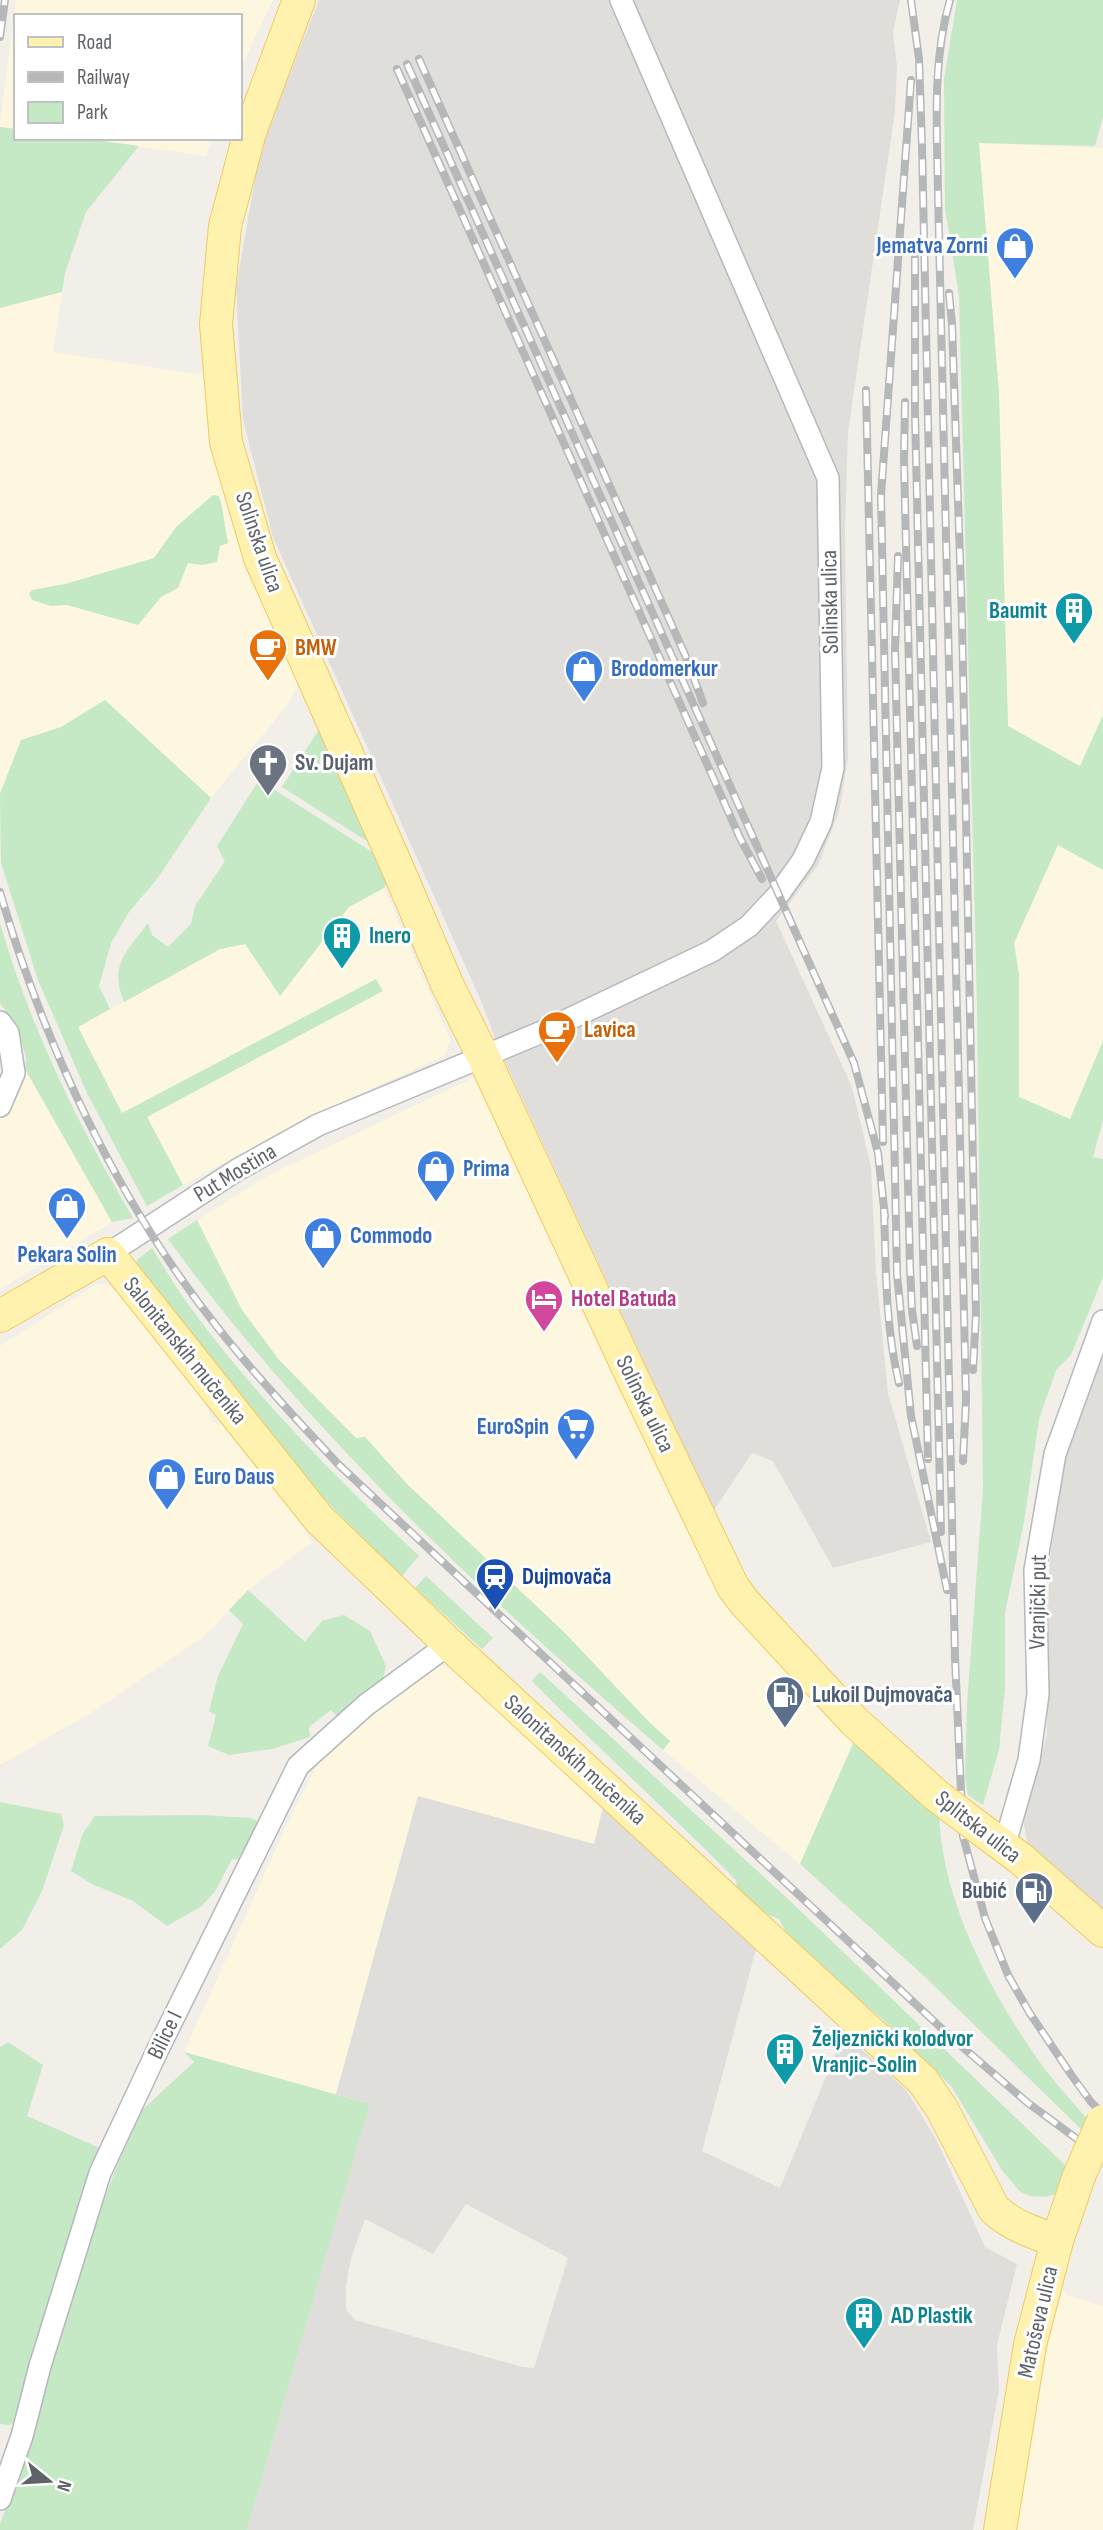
<svg xmlns="http://www.w3.org/2000/svg" width="1103" height="2530" font-family="'Sofia Sans Condensed',sans-serif">
	<rect width="100%" height="100%" fill="#f1efe8"/>
	<path fill="#fef7e0" d="M16,0H273L240,69V16H16V129L0,127V124Z
		M81,138H213L206,156Z
		M979,143L1103,148V715L1080,767L1008,726L999,393Z
		M62,292L53,352L203,375L217,470L244,551L285,654L296,675L297,688L287,705L211,798L105,700L61,727L21,740L0,794V308Z
		M1058,844L1103,870V1041L1070,1119L1019,1097V975L1014,943Z
		M384,888L450,1040L444,1056L311,1116L183,1185L147,1117L382,991L376,980L122,1114L78,1027L220,949L246,944L280,995L349,907Z
		M25,1069L112,1222L0,1289V1116Z
		M479,1075L705,1555L855,1739L800,1864L663,1750L670,1741L648,1721L565,1633L407,1484L365,1437L356,1438L279,1360L242,1310L197,1220L271,1174Z
		M97,1284L109,1285L120,1295L205,1403L212,1422L226,1426L286,1502L312,1542L248,1590L206,1635L94,1711L0,1765V1346Z
		M442,1666L458,1667L604,1803L594,1845L418,1796L336,2094L184,2052L291,1816L320,1759L380,1709L426,1673Z
		M1062,2290L1068,2296L1103,2306V2530H1015L1049,2340Z"/>
	<path fill="#e0deda" fill-rule="evenodd" d="M319,0H900L893,32L897,67L895,111L848,432L845,528L848,758L839,812L818,865L776,921L852,1087L871,1167L876,1272L888,1393L931,1542L833,1568L773,1461L752,1453L713,1512L497,1044L482,1003L273,537L243,420L236,288L260,150Z
		M1103,1349V1912L1028,1847L1023,1819L1047,1734V1636L1050,1558L1064,1461Z
		M418,1796L594,1844L604,1803L756,1949L702,2151L780,2188L844,2033L907,2091L937,2141L985,2247L1017,2264L997,2345L999,2390L973,2530H247L370,2104L336,2094ZM466,2204L568,2258L534,2368L522,2367L355,2320L346,2310V2286L351,2258L365,2219L433,2254Z"/>
	<path fill="#c5e8c5" d="M957,0H1103V117L1095,146L979,143L999,393L1008,726L1080,766L1103,715V870L1058,845L1014,943L1019,975V1097L1070,1119L1103,1041V1120L1093,1157L1103,1159V1277L1071,1355L1056,1370L1039,1419L1024,1522L1005,1613V1688L999,1750L983,1805L968,1795L965,1778L967,1704L983,1489L977,1007L962,410L959,296L945,208L944,79Z
		M0,127L16,129V138H81L139,146L86,212L65,273L62,292L0,308Z
		M213,495L219,496L221,502L228,543L220,546L217,562L202,565L188,563L178,588L161,597L138,625L67,605L51,606L32,600L29,594L32,590L65,584L154,558L176,527Z
		M105,700L211,798L157,879L129,912L111,943L99,986L110,1009L78,1027L122,1113L376,979L383,991L147,1117L183,1185L147,1206L87,1093L38,980L1,863L0,794L21,740L61,727Z
		M320,728L373,845L282,787Z
		M259,780L380,857L389,876L384,888L349,907L280,996L245,944L220,949L124,1002C109,964 126,953 148,923L152,935L168,947L191,924L195,906L225,861L217,846Z
		M0,923C30,1027 78,1125 133,1218L112,1222L25,1069L26,1057L16,1026L0,1003Z
		M197,1220L242,1310L279,1360L356,1438L365,1437L407,1484L565,1633L648,1721L670,1741L663,1750C483,1595 308,1432 168,1239Z
		M152,1248C165,1269 178,1291 193,1311C259,1400 339,1481 419,1556L401,1577L287,1461L136,1265L137,1260Z
		M426,1576L493,1638L482,1649L415,1588Z
		M248,1590L305,1642L322,1621L344,1615L370,1631L386,1666L383,1678L337,1716L331,1710L309,1727L310,1737L272,1749L229,1755L208,1746L216,1715L209,1711L218,1676L243,1624L229,1610Z
		M540,1672L788,1899L1066,2166L1063,2180L1056,2194L1046,2197L1030,2196L1019,2191L1002,2170L951,2086L878,2015L846,1990L789,1938L779,1919L768,1915L737,1888L736,1880C669,1812 599,1749 532,1681Z
		M855,1739L939,1809C940,1897 989,1990 1039,2061C1053,2081 1071,2100 1087,2119L1082,2130L923,1975L800,1864Z
		M0,1802L61,1814L64,1825L42,1891L22,1930L0,1949Z
		M201,1815L251,1818L258,1821L260,1828L245,1860L232,1859L216,1890L202,1906L167,1926L133,1901L92,1884L71,1871L83,1833L95,1816Z
		M8,2042L43,2065L27,2116L102,2149L17,2421L9,2425L0,2424V2047Z
		M184,2052L370,2104L247,2530H0V2524L15,2484L49,2374L80,2264L118,2163L142,2110L194,2062Z"/>
	<g fill="none" stroke-linecap="round" stroke-linejoin="round">
		<g stroke="#b5b8bc" stroke-width="24">
			<path id="minor" d="M0,1022L8,1033L14,1073L0,1106
				M108,1254L237,1170L318,1125L542,1032L712,951L749,926L778,895L803,860L821,822L833,768L828,478L621,0
				M1004,1847L1029,1760L1038,1694L1035,1570L1055,1454L1103,1321
				M0,2499L22,2436L40,2366L100,2173L159,2047L298,1766L366,1705L449,1644"/>
		</g>
		<g stroke="#f2c960" stroke-width="34">
			<path id="primary" d="M299,0L250,132L225,226L216,324L226,442L260,558L395,862L447,984L483,1056L628,1368L733,1587L745,1603L854,1721L936,1795
				M0,1316L108,1254L319,1519L449,1644L923,2081L942,2109L994,2209C1011,2225 1034,2233 1057,2241
				M978,1827L1021,1859L1103,1931
				M1000,2530L1030,2345L1057,2241L1079,2176"/>
		</g>
		<use href="#minor" stroke="#fff" stroke-width="21"/>
		<use href="#primary" stroke="#fff2af" stroke-width="32"/>
		<g stroke="#b6b7b8" stroke-width="8">
			<path id="rail" d="M911,0L919,59L922,146L955,1658L963,1836L985,1918L1008,1975L1029,2012L1072,2076L1091,2102L1103,2114
				M950,0C932,61 937,129 938,192L966,1400L963,1461
				M0,37L5,0
				M419,59L686,657L703,703
				M407,64L854,1063L878,1153L885,1217
				M397,69L740,838L762,879
				M911,80L881,495L897,1274L911,1416L947,1590
				M915,258V413L941,1532
				M949,293L952,324L962,618L976,1314L973,1370
				M866,390L883,1142
				M905,402L904,461L928,1459
				M898,556L895,650L910,1266L912,1310L917,1346
				M0,892C45,1047 117,1201 218,1328C256,1376 297,1420 338,1464L953,2039L1028,2103L1103,2158
				M884,1209C886,1267 885,1325 899,1383"/>
		</g>
		<use href="#rail" stroke="#fff" stroke-width="5" stroke-dasharray="16" stroke-linecap="butt"/>
		<g stroke="#f2c960" stroke-width="34" stroke-linecap="butt">
			<path id="primary-bridge" d="M936,1795L978,1827
				M1079,2176L1103,2121"/>
		</g>
		<use href="#primary-bridge" stroke="#fff2af" stroke-width="32"/>
	</g>
	<defs>
		<g id="shop-pin" transform="scale(2.0125)"><path d="M0 17L-7.5 6A9.5 9.5 0 1 1 7.5 6Z" fill="#3f7fe0" stroke="#fff"/><path d="M-5-2.5h2.3a2.7 3.5 0 0 1 5.4 0H5L5.5 6h-11ZM-1.5-2.5h3a1.5 2.3 0 0 0-3 0Z" fill="#fff"/></g>
		<g id="building-pin" transform="scale(2.0125)"><path d="M0 17L-7.5 6A9.5 9.5 0 1 1 7.5 6Z" fill="#0f9aa8" stroke="#fff"/><path d="M-4-6H4V6H1V3H-1V6H-4ZM-2.5-4.3h1.7v1.8h-1.7ZM.8-4.3h1.7v1.8H.8ZM-2.5-1h1.7V.8h-1.7ZM.8-1h1.7V.8H.8Z" fill="#fff"/></g>
		<g id="cafe-pin" transform="scale(2.0125)"><path d="M0 17L-7.5 6A9.5 9.5 0 1 1 7.5 6Z" fill="#e8710a" stroke="#fff"/><path d="M-5.5-4.5H6V0H3Q3 3.5 0 3.5H-2.5Q-5.5 3.5-5.5 0ZM3-3.2v2h1.7v-2ZM-6 4.5H4V6H-6Z" fill="#fff"/></g>
		<g id="church-pin" transform="scale(2.0125)"><path d="M0 17L-7.5 6A9.5 9.5 0 1 1 7.5 6Z" fill="#6b7280" stroke="#fff"/><path d="M-1.2-6h2.4v3.5h3.3v2.4h-3.3V6h-2.4V-.1h-3.3v-2.4h3.3Z" fill="#fff"/></g>
		<g id="hotel-pin" transform="scale(2.0125)"><path d="M0 17L-7.5 6A9.5 9.5 0 1 1 7.5 6Z" fill="#d1479c" stroke="#fff"/><path d="M-6-4.5h1.5V1H6V5H4.5V3h-9V5H-6ZM-4 0a1.8 1.8 0 1 1 3.6 0ZM.5 0V-2.5h3Q6-2.5 6 0Z" fill="#fff"/></g>
		<g id="supermarket-pin" transform="scale(2.0125)"><path d="M0 17L-7.5 6A9.5 9.5 0 1 1 7.5 6Z" fill="#3f7fe0" stroke="#fff"/><path d="M-6-5.5h2.5l.6 2H6L4.5 2H-2.5L-4.4-4H-6ZM-1.5 3.2a1.3 1.3 0 1 0 .1 0ZM3 3.2a1.3 1.3 0 1 0 .1 0Z" fill="#fff"/></g>
		<g id="station-pin" transform="scale(2.0125)"><path d="M0 17L-7.5 6A9.5 9.5 0 1 1 7.5 6Z" fill="#1a4fb4" stroke="#fff"/><path d="M-3-6H3Q5-6 5-4V2Q5 4 3 4L4.5 6H3L1.5 4h-3L-3 6H-4.5L-3 4Q-5 4-5 2V-4Q-5-6-3-6ZM-3.5-4v3h7v-3ZM-3.5 1v1.5H-2V1ZM2 1v1.5H3.5V1Z" fill="#fff"/></g>
		<g id="fuel-pin" transform="scale(2.0125)"><path d="M0 17L-7.5 6A9.5 9.5 0 1 1 7.5 6Z" fill="#5c6f8a" stroke="#fff"/><path d="M-5.5-6h7V0h2V4h1.3V-2.5L3-4.5l.8-.8L6-3V5H2.5V1h-1V6h-7ZM-4.2-4.7v3.2H.2V-4.7Z" fill="#fff"/></g>
	</defs>
	<g fill-rule="evenodd">
		<use href="#shop-pin" x="1015" y="246"/>
		<use href="#building-pin" x="1074" y="611"/>
		<use href="#cafe-pin" x="268" y="648"/>
		<use href="#shop-pin" x="584" y="669"/>
		<use href="#church-pin" x="268" y="763"/>
		<use href="#building-pin" x="342" y="936"/>
		<use href="#cafe-pin" x="557" y="1030"/>
		<use href="#shop-pin" x="436" y="1169"/>
		<use href="#shop-pin" x="67" y="1206"/>
		<use href="#shop-pin" x="323" y="1236"/>
		<use href="#hotel-pin" x="544" y="1299"/>
		<use href="#supermarket-pin" x="576" y="1427"/>
		<use href="#shop-pin" x="167" y="1477"/>
		<use href="#station-pin" x="495" y="1577"/>
		<use href="#fuel-pin" x="785" y="1695"/>
		<use href="#fuel-pin" x="1034" y="1891"/>
		<use href="#building-pin" x="785" y="2052"/>
		<use href="#building-pin" x="864" y="2316"/>
	</g>
	<g text-anchor="middle" dominant-baseline="central" stroke-width="6" stroke-linejoin="round" paint-order="stroke">
		<g font-size="23" font-weight="bold" fill="#366cbe" stroke="#fff" text-anchor="start">
			<text x="988" y="246" text-anchor="end">Jematva Zorni</text>
			<text x="611" y="669">Brodomerkur</text>
			<text x="463" y="1169">Prima</text>
			<text x="350" y="1236">Commodo</text>
			<text x="67" y="1255" text-anchor="middle">Pekara Solin</text>
			<text x="549" y="1427" text-anchor="end">EuroSpin</text>
			<text x="194" y="1477">Euro Daus</text>
		</g>
		<g font-size="23" fill="#5f6368" stroke="#fff">
			<text transform="translate(259 542) rotate(71)">Solinska ulica</text>
			<text transform="translate(830 602) rotate(-91)">Solinska ulica</text>
			<text transform="translate(235 1173) rotate(-31)">Put Mostina</text>
			<text transform="translate(185 1351) rotate(51)">Salonitanskih mučenika</text>
			<text transform="translate(645 1404) rotate(64)">Solinska ulica</text>
			<text transform="translate(1038 1602) rotate(-89)">Vranjički put</text>
			<text transform="translate(575 1760) rotate(42)">Salonitanskih mučenika</text>
			<text transform="translate(978 1827) rotate(38)">Splitska ulica</text>
			<text transform="translate(165 2035) rotate(-64)">Bilice I</text>
			<text transform="translate(1038 2322) rotate(-77)">Matoševa ulica</text>
		</g>
		<g font-size="23" font-weight="bold" fill="#0d838f" stroke="#fff" text-anchor="start">
			<text x="1047" y="611" text-anchor="end">Baumit</text>
			<text x="369" y="936">Inero</text>
			<text x="812" y="2039">Željeznički kolodvor<tspan x="812" dy="26">Vranjic-Solin</tspan></text>
			<text x="891" y="2316">AD Plastik</text>
		</g>
		<g font-size="23" font-weight="bold" fill="#c56008" stroke="#fff" text-anchor="start">
			<text x="295" y="648">BMW</text>
			<text x="584" y="1030">Lavica</text>
		</g>
		<g font-size="23" font-weight="bold" fill="#5b616d" stroke="#fff" text-anchor="start">
			<text x="295" y="763">Sv. Dujam</text>
		</g>
		<g font-size="23" font-weight="bold" fill="#b23c85" stroke="#fff" text-anchor="start">
			<text x="571" y="1299">Hotel Batuda</text>
		</g>
		<g font-size="23" font-weight="bold" fill="#164399" stroke="#fff" text-anchor="start">
			<text x="522" y="1577">Dujmovača</text>
		</g>
		<g font-size="23" font-weight="bold" fill="#4e5e75" stroke="#fff" text-anchor="start">
			<text x="812" y="1695">Lukoil Dujmovača</text>
			<text x="1007" y="1891" text-anchor="end">Bubić</text>
		</g>
	</g>
	<rect x="14" y="14" width="228" height="126" fill="#ffffff" stroke="#bfc1c3" stroke-width="2"/>
	<rect x="28" y="37" width="35" height="10" fill="#fff2af" stroke="#bfc1c3" stroke-width="2"/>
	<text x="77" y="49" font-size="21" fill="#5f6368">Road</text>
	<rect x="28" y="72" width="35" height="10" fill="#b6b7b8" stroke="#bfc1c3" stroke-width="2"/>
	<text x="77" y="84" font-size="21" fill="#5f6368">Railway</text>
	<rect x="28" y="102" width="35" height="21" fill="#c5e8c5" stroke="#bfc1c3" stroke-width="2"/>
	<text x="77" y="119" font-size="21" fill="#5f6368">Park</text>
	<g transform="translate(49 2481) rotate(108)" stroke="#ffffff" stroke-width="5" paint-order="stroke">
	<path d="M0-5L12 26L0 18L-12 26Z" fill="#5f6368"/>
	<text y="-10" font-size="19" font-weight="bold" text-anchor="middle" fill="#5f6368">N</text>
	</g>
</svg>
